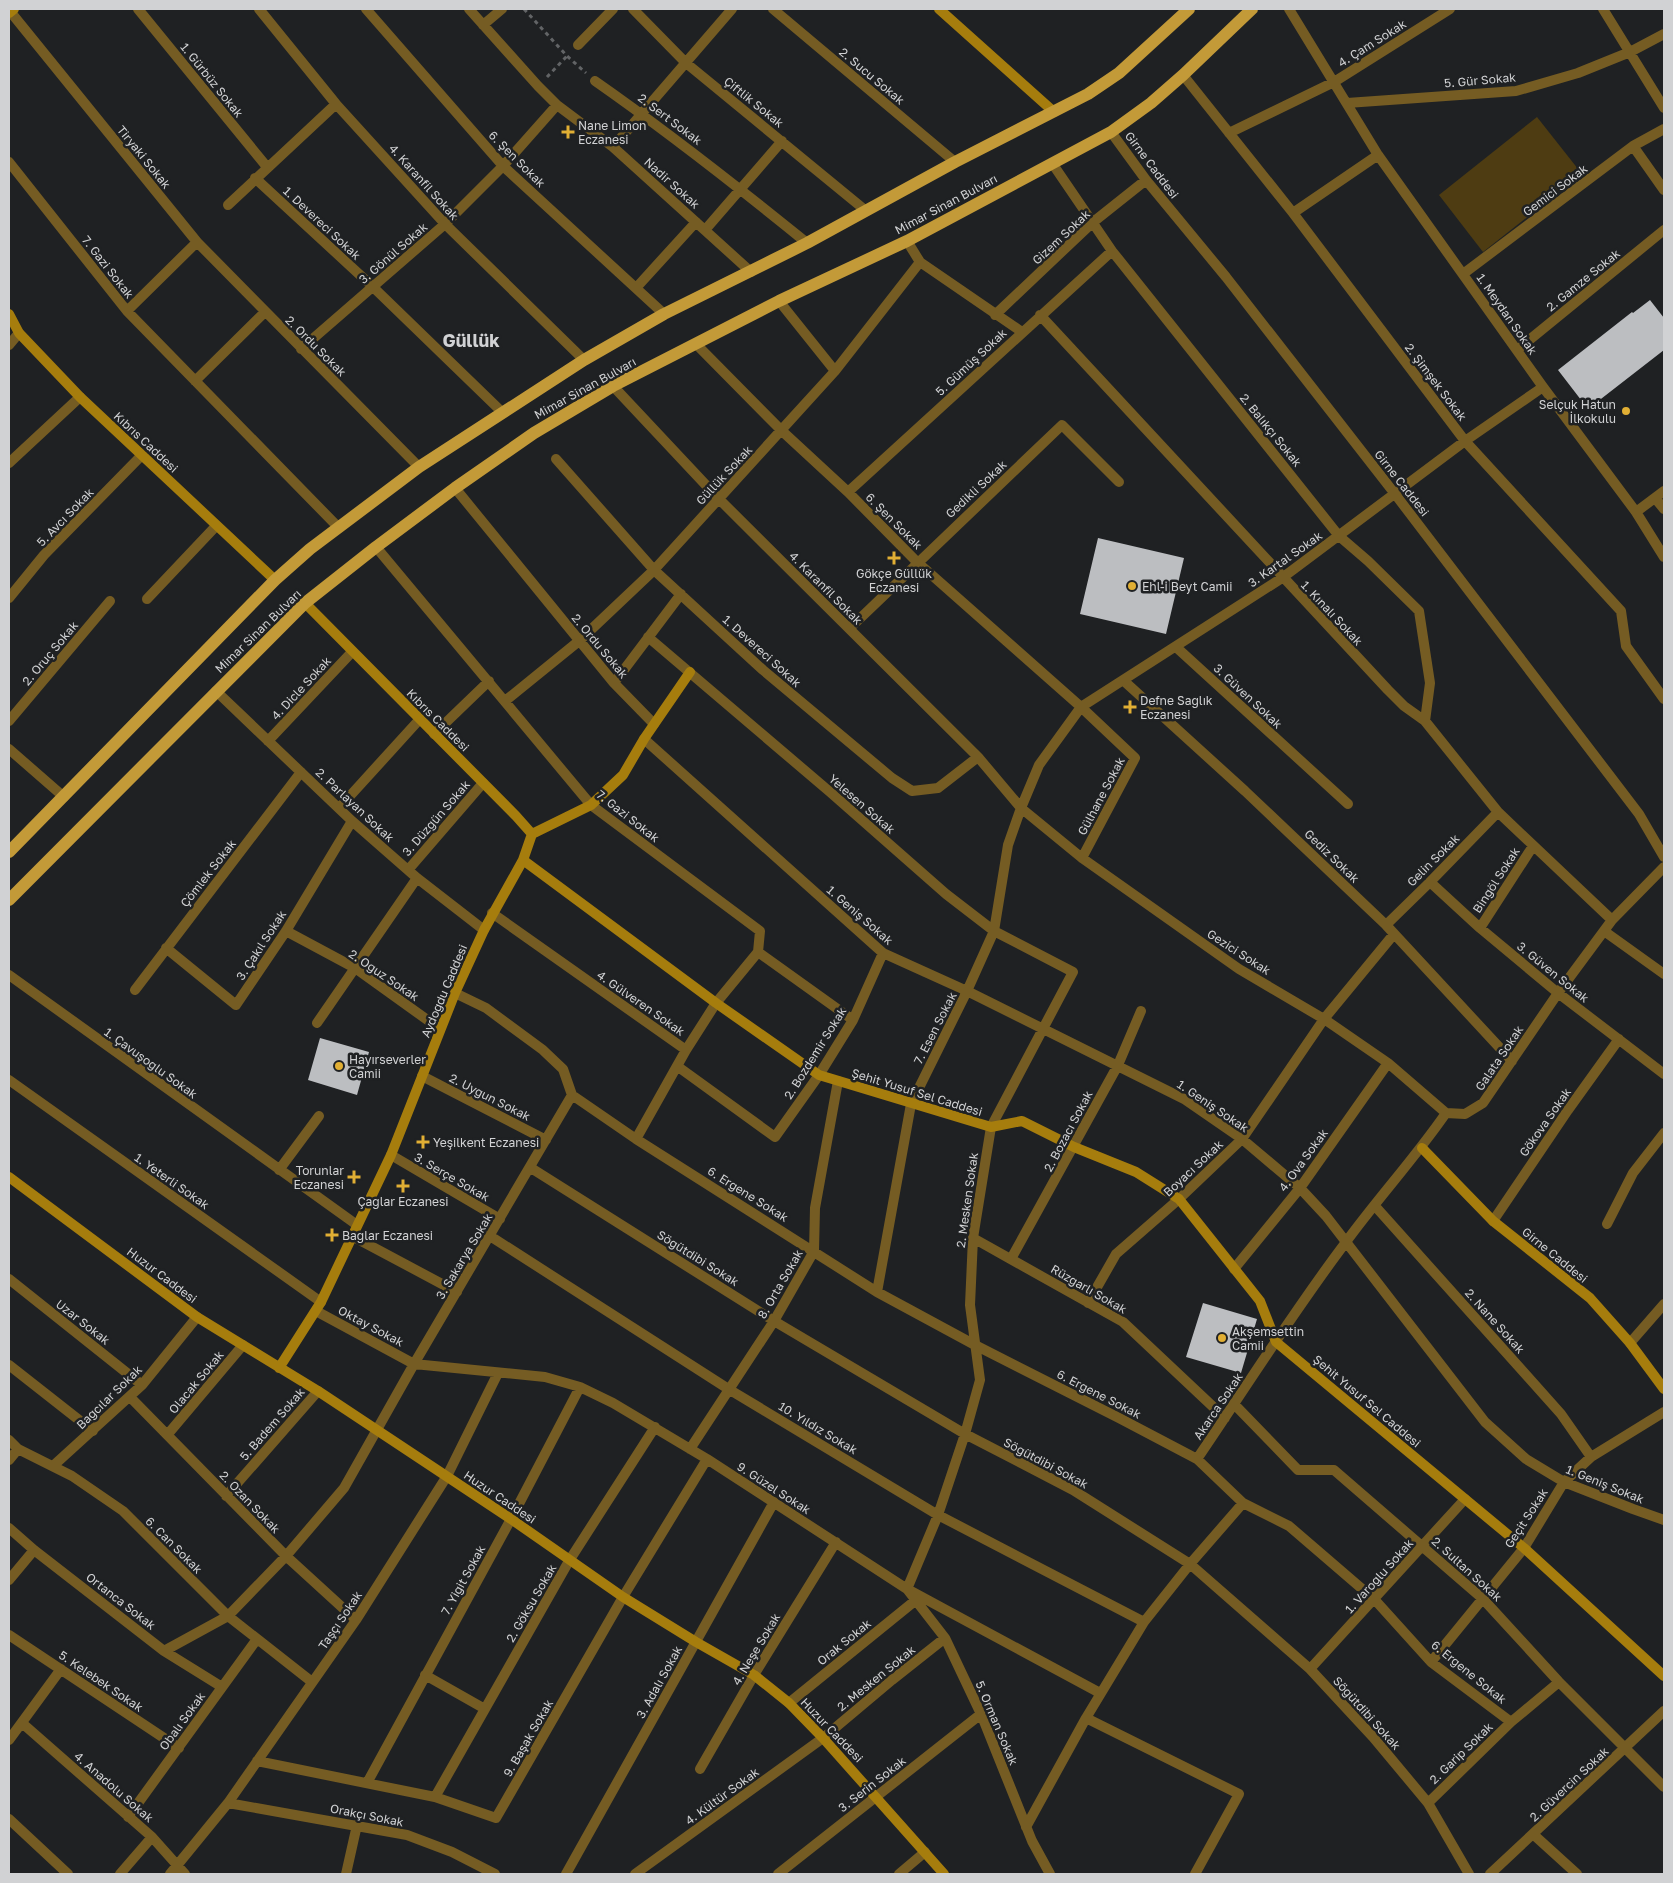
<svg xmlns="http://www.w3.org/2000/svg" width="1673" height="1883" font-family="'Golos Text',sans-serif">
	<rect width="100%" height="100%" fill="#1f2123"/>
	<path fill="#4e3c12" d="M1537,117L1582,174L1483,252L1439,195Z"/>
	<path fill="#bcbec1" d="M1650,300L1664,318V350L1588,409L1558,370L1632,312L1633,313Z
		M1098,538L1184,558L1166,634L1080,614Z
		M320,1038L369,1052L357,1095L308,1080Z
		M1203,1303L1257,1319L1241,1373L1186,1357Z"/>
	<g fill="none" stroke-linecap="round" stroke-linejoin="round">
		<path stroke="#626466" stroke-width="3" stroke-dasharray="4 4" stroke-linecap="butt" d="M524,9L567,56L586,73
			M547,77L567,56"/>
		<path stroke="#755c23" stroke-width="10" d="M138,9L267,167
			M259,9L336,104L445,224L584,360
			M366,9L503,166L664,314
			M469,9L538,86L557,105L613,147L751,272
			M633,9L686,63L865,210
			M773,9L955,162
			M1289,9L1378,155L1543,387L1636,512L1664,557
			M1603,9L1664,108
			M9,10L197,242L127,311
			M483,25L502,9
			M578,45L613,9
			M1183,75L1293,213L1465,441L1621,611L1626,646L1664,699
			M595,81C668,132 738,187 807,243
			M1347,103L1516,91L1578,73L1630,52L1664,34
			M1111,132L1146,180L1226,277L1395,494L1639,814L1664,857
			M1229,133L1334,82L1450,9
			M1633,146L1664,190
			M613,147L732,9
			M9,162L127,311L339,528
			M1052,163L1112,251L1339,536L1368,561L1419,611L1430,683L1425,721
			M255,178L373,287L502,412
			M228,205L336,104
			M1293,213L1378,155
			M705,230L782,141
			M197,242L419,467
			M920,262L1022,332
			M1463,274L1633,146L1664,129
			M636,288L696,222
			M779,301L835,371
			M995,315L1092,223L1146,180
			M1040,315L1388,690L1404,706L1425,721L1498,812L1612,920
			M696,344L782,431L848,492L917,562L1081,707L1135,758L1082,858
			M9,345L19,333
			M301,349L445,224L503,166L557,105
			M1517,350L1664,230
			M195,381L265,312
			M613,386L719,499L978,757L1021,808L1082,858L1239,969L1324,1019L1388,1063L1446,1113
			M556,459L654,570L763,670L892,778L912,791L938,788L978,757
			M9,463L80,397
			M455,488L614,683L654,724
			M848,492L1112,251
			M1655,498L1664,509
			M1636,512L1664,491
			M376,547L591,805L760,931L758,952L853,1020
			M9,598L44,555L141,456
			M147,599L216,526
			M850,628L1062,425L1119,482
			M648,637L830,792L946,894L994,931L1073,972L991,1127L973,1238L970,1305L980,1380L965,1434L938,1515L907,1589L945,1638L981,1714L1032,1841L1050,1874
			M1176,647L1348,804
			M1124,681L1245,791L1386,925L1512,1061
			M614,683L681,594
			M216,691L352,821L417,878L484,930
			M505,701L579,641L654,570L835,371L920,262L907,241
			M9,721L110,601
			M434,734L489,681
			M644,739L883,953L967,991L1184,1099L1242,1139L1300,1188L1326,1216L1485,1422L1526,1459L1564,1482L1633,1509L1664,1520
			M268,741L352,652
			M9,749L64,797
			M339,808L419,720
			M408,870L483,783
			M1430,882L1480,928L1558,993L1664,1074
			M492,913L686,1050L677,1066L775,1137L819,1075L853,1020L883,953
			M1386,925L1430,882L1498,812
			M1480,928L1533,846
			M286,931L355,968L440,1029
			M1604,931L1664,974
			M166,948L236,1005L286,931L352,821
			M9,975L357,1225
			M135,990L301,772
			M455,993L486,1008L543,1050L563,1069L572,1095L636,1139L877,1292L975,1345L1119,1418L1197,1459L1243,1503L1289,1526L1375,1600L1431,1662L1511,1722
			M317,1023L417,878
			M686,1050L716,1003L758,952
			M422,1076L546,1140
			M9,1080L321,1302
			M636,1139L677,1066
			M391,1155L500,1219
			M531,1168L774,1321L965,1434L1073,1490L1190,1564L1310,1669L1373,1737L1428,1803L1469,1874
			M279,1170L319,1116
			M1375,1206L1561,1414L1591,1457
			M1493,1221L1568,1110L1619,1039
			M1607,1224L1633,1173L1664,1133
			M352,1236L457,1292
			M490,1236L730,1390L938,1515L1144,1622
			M973,1238L1123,1322L1225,1418
			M1011,1259L1118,1065L1141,1011
			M1234,1269L1300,1188L1388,1063
			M9,1279L142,1385
			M877,1292L911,1104L967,991L994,931L1008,845L1021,808L1039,765L1081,707L1282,578L1465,441L1543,387
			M1088,1303L1116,1254L1179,1199L1242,1139L1324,1019L1394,934
			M316,1311L414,1364L545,1377L580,1387L613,1403L707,1459L907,1589L1100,1693
			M1630,1343L1664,1304
			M9,1365L93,1431
			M130,1397L286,1556L356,1620
			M1234,1404L1298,1470H1334L1483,1599L1559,1682L1664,1787
			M168,1434L243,1345
			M9,1440L18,1449L72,1476L123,1511L228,1616L312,1682
			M690,1449L774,1321L814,1251L815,1208L838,1081
			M1197,1459C1246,1387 1293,1312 1346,1242C1378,1198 1415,1158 1446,1113L1465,1114L1483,1103L1558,993L1612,920L1664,867
			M9,1460L18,1449
			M53,1466L142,1385L197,1317
			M226,1496L318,1391
			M9,1528L34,1550L164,1651L222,1687
			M9,1580L34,1550
			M9,1635L179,1748
			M164,1651L228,1616L286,1556L344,1488L414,1364L572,1095
			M1431,1662L1524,1548L1564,1482L1591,1457L1664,1412
			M1310,1669L1465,1499
			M425,1675L485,1709
			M789,1703L916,1600
			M22,1723L152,1837L185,1874
			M9,1740L61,1669
			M257,1761L435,1797L496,1818L623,1597L707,1459
			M700,1769L754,1675L836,1542
			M367,1783L511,1519L580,1387
			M435,1797L569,1561L655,1427
			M228,1803L407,1835L452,1852L495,1874
			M1428,1803L1511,1722L1559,1682
			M128,1817L257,1639
			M9,1819L68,1874
			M1026,1827L1086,1718
			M1534,1835L1577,1874
			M120,1874L152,1837
			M170,1874L228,1803L356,1620L447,1476L498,1373
			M346,1874L357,1825
			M566,1874L774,1502
			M635,1874L823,1738L892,1680L945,1638
			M778,1874L981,1714
			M899,1874L925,1852
			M1195,1874L1239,1794L1086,1718L1144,1622L1190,1564L1243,1503
			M1490,1874L1664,1711"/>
		<path stroke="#a67d0d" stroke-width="10" d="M939,9L1054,112
			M9,13L14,9
			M9,314L19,333L80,397L275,580
			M305,603L516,816L532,834
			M523,860L716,1003L819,1075L991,1127L1022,1121L1074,1147L1136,1172L1179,1199L1260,1301L1276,1342L1524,1548L1664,1676
			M1422,1148L1493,1221L1590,1298L1630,1343L1664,1389
			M9,1177L197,1317L318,1391L511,1519L623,1597L696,1642L754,1675L789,1703L823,1738L944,1874
			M279,1368L321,1302L391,1155L455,993L484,930L523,860L532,834L591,805L623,775L644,739L690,672"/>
		<path stroke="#c39a38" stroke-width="12" d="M9,852L275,580L310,549L419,467L584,360L664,314L807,243L955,162L1088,94L1119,73L1189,9
			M9,900L305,603L376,547L455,488L534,433L613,386L779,301L907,241L1111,132L1151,103L1183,75L1252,9"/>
	</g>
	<g fill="#e1af34" stroke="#1f2123" stroke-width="2">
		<path d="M565.5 124.5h5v5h5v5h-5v5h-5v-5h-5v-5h5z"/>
		<circle cx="1626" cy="411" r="5"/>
		<path d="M891.5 550.5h5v5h5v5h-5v5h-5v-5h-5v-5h5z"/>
		<circle cx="1132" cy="586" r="5"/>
		<path d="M1127.5 699.5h5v5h5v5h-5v5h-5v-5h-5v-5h5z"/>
		<circle cx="339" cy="1066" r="5"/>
		<path d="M420.5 1134.5h5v5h5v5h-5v5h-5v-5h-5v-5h5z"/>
		<path d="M351.5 1169.5h5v5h5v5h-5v5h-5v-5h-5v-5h5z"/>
		<path d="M400.5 1178.5h5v5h5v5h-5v5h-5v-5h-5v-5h5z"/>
		<path d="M329.5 1227.5h5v5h5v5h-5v5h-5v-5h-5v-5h5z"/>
		<circle cx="1222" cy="1338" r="5"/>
	</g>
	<g text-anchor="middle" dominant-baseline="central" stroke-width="5" stroke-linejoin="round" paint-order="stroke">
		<g font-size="12" fill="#d1d2d4" stroke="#1f2123">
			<text transform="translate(1372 43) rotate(-32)">4. Çam Sokak</text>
			<text transform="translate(872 76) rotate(40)">2. Sucu Sokak</text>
			<text transform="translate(212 80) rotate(51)">1. Gürbüz Sokak</text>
			<text transform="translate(1480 80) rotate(-5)">5. Gür Sokak</text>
			<text transform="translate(754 102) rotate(39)">Çiftlik Sokak</text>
			<text transform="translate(670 119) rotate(37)">2. Sert Sokak</text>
			<text transform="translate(144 157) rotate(51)">Tiryaki Sokak</text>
			<text transform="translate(517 159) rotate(45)">6. Şen Sokak</text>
			<text transform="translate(1152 165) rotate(53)">Girne Caddesi</text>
			<text transform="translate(424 182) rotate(48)">4. Karanfil Sokak</text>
			<text transform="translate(672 183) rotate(42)">Nadir Sokak</text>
			<text transform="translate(1555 190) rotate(-37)">Gemici Sokak</text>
			<text transform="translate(946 204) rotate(-28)">Mimar Sinan Bulvarı</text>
			<text transform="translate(322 223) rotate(43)">1. Devereci Sokak</text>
			<text transform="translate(1061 237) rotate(-43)">Gizem Sokak</text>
			<text transform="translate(393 253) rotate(-41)">3. Gönül Sokak</text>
			<text transform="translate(108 267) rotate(52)">7. Gazi Sokak</text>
			<text transform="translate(1583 280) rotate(-39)">2. Gamze Sokak</text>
			<text transform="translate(1507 314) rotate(55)">1. Meydan Sokak</text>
			<text transform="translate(316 346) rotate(45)">2. Ordu Sokak</text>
			<text transform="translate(971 362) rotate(-43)">5. Gümüş Sokak</text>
			<text transform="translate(1436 382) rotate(53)">2. Şimşek Sokak</text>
			<text transform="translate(585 388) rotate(-29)">Mimar Sinan Bulvarı</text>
			<text transform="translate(1271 430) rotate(51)">2. Balıkçı Sokak</text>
			<text transform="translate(146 442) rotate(43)">Kıbrıs Caddesi</text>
			<text transform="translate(724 475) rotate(-47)">Güllük Sokak</text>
			<text transform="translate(1402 483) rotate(52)">Girne Caddesi</text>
			<text transform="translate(976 489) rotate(-43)">Gedikli Sokak</text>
			<text transform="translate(65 517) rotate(-46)">5. Avcı Sokak</text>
			<text transform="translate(894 521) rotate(45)">6. Şen Sokak</text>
			<text transform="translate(1285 559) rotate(-35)">3. Kartal Sokak</text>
			<text transform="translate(826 588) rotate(45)">4. Karanfil Sokak</text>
			<text transform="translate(1332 613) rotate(47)">1. Kınalı Sokak</text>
			<text transform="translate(258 631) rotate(-44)">Mimar Sinan Bulvarı</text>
			<text transform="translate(600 646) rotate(50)">2. Ordu Sokak</text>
			<text transform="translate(762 651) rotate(42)">1. Devereci Sokak</text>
			<text transform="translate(50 653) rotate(-50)">2. Oruç Sokak</text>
			<text transform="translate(301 688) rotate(-47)">4. Dicle Sokak</text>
			<text transform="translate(1248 696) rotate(43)">3. Güven Sokak</text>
			<text transform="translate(438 720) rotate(45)">Kıbrıs Caddesi</text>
			<text transform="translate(1101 796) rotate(-62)">Gülhane Sokak</text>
			<text transform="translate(862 804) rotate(41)">Yelesen Sokak</text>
			<text transform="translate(355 805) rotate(43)">2. Parlayan Sokak</text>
			<text transform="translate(628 816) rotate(38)">7. Gazi Sokak</text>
			<text transform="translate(436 818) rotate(-49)">3. Düzgün Sokak</text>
			<text transform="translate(1332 856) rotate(44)">Gediz Sokak</text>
			<text transform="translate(1433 860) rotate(-45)">Gelin Sokak</text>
			<text transform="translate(208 873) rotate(-52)">Çömlek Sokak</text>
			<text transform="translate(1496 880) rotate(-57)">Bingöl Sokak</text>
			<text transform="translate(860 915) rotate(41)">1. Geniş Sokak</text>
			<text transform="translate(261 945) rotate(-57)">3. Çakıl Sokak</text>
			<text transform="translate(1239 952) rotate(33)">Gezici Sokak</text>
			<text transform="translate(1553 972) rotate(39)">3. Güven Sokak</text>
			<text transform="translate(384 975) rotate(34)">2. Oğuz Sokak</text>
			<text transform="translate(444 991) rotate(-67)">Aydoğdu Caddesi</text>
			<text transform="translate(641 1003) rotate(35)">4. Gülveren Sokak</text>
			<text transform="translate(935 1028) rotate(-63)">7. Esen Sokak</text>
			<text transform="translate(815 1053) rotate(-58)">2. Bozdemir Sokak</text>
			<text transform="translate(1499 1058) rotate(-56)">Galata Sokak</text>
			<text transform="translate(151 1063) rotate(36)">1. Çavuşoğlu Sokak</text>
			<text transform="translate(917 1092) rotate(17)">Şehit Yusuf Sel Caddesi</text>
			<text transform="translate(490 1097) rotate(27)">2. Uygun Sokak</text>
			<text transform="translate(1213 1106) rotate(34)">1. Geniş Sokak</text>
			<text transform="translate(1545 1122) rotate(-55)">Gökova Sokak</text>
			<text transform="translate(1068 1131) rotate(-62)">2. Bozacı Sokak</text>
			<text transform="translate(1303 1160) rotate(-54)">4. Ova Sokak</text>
			<text transform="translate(1193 1168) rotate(-43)">Boyacı Sokak</text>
			<text transform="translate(452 1177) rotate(30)">3. Serçe Sokak</text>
			<text transform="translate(172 1181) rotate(35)">1. Yeterli Sokak</text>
			<text transform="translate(748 1194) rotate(32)">6. Ergene Sokak</text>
			<text transform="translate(967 1200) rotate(-82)">2. Mesken Sokak</text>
			<text transform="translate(1555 1255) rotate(39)">Girne Caddesi</text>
			<text transform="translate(464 1256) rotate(-59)">3. Sakarya Sokak</text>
			<text transform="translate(698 1258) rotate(32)">Söğütdibi Sokak</text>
			<text transform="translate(162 1275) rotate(37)">Huzur Caddesi</text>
			<text transform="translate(780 1284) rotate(-60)">8. Orta Sokak</text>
			<text transform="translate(1089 1289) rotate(30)">Rüzgarlı Sokak</text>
			<text transform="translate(1495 1321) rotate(48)">2. Nane Sokak</text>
			<text transform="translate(83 1322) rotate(38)">Uzar Sokak</text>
			<text transform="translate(371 1326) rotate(28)">Oktay Sokak</text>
			<text transform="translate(196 1382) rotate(-50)">Olacak Sokak</text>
			<text transform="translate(1099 1394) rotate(27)">6. Ergene Sokak</text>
			<text transform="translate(109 1397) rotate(-44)">Bağcılar Sokak</text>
			<text transform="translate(1367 1401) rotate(40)">Şehit Yusuf Sel Caddesi</text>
			<text transform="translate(1218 1406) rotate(-56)">Akarca Sokak</text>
			<text transform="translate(272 1424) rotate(-49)">5. Badem Sokak</text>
			<text transform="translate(818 1428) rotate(31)">10. Yıldız Sokak</text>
			<text transform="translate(1046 1463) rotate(28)">Söğütdibi Sokak</text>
			<text transform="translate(1605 1484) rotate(22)">1. Geniş Sokak</text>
			<text transform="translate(774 1488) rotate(33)">9. Güzel Sokak</text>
			<text transform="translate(500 1497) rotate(34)">Huzur Caddesi</text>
			<text transform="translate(250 1502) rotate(46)">2. Ozan Sokak</text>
			<text transform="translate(1526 1518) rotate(-57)">Geçit Sokak</text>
			<text transform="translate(174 1545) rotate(45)">6. Can Sokak</text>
			<text transform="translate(1467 1569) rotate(42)">2. Sultan Sokak</text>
			<text transform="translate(1379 1576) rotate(-48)">1. Varoğlu Sokak</text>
			<text transform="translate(463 1580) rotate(-61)">7. Yiğit Sokak</text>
			<text transform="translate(121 1601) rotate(38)">Ortanca Sokak</text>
			<text transform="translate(531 1603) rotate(-60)">2. Göksu Sokak</text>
			<text transform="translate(340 1620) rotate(-56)">Taşçı Sokak</text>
			<text transform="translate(844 1642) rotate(-39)">Orak Sokak</text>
			<text transform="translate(756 1649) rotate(-59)">4. Neşe Sokak</text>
			<text transform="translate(1469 1672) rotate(39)">6. Ergene Sokak</text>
			<text transform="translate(876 1678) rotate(-39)">2. Mesken Sokak</text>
			<text transform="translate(101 1681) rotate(34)">5. Kelebek Sokak</text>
			<text transform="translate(659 1682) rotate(-61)">3. Adalı Sokak</text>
			<text transform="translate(1367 1713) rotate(48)">Söğütdibi Sokak</text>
			<text transform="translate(182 1721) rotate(-54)">Obalı Sokak</text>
			<text transform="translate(997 1723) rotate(67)">5. Orman Sokak</text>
			<text transform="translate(832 1730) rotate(46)">Huzur Caddesi</text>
			<text transform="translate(528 1738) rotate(-60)">9. Başak Sokak</text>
			<text transform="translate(1461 1753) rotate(-44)">2. Garip Sokak</text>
			<text transform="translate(872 1784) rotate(-38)">3. Serin Sokak</text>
			<text transform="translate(1569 1784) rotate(-43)">2. Güvercin Sokak</text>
			<text transform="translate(114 1787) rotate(41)">4. Anadolu Sokak</text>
			<text transform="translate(722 1796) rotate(-36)">4. Kültür Sokak</text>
			<text transform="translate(367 1815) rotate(11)">Orakçı Sokak</text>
		</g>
		<g font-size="12" fill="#d1d2d4" stroke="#1f2123" text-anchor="start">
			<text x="578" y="125">Nane Limon<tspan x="578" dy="14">Eczanesi</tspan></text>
			<text x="1616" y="404" text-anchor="end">Selçuk Hatun<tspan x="1616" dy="14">İlkokulu</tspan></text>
			<text x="894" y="573" text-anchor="middle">Gökçe Güllük<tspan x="894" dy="14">Eczanesi</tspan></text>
			<text x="1142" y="586">Ehl-i Beyt Camii</text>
			<text x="1140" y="700">Defne Sağlık<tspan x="1140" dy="14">Eczanesi</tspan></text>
			<text x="349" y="1059">Hayırseverler<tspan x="349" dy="14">Camii</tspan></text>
			<text x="433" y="1142">Yeşilkent Eczanesi</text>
			<text x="344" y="1170" text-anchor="end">Torunlar<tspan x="344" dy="14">Eczanesi</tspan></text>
			<text x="403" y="1201" text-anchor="middle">Çağlar Eczanesi</text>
			<text x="342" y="1235">Bağlar Eczanesi</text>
			<text x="1232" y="1331">Akşemsettin<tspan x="1232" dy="14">Camii</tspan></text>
		</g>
		<g font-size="18" font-weight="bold" fill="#d1d2d4" stroke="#1f2123">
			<text x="471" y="340">Güllük</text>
		</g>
	</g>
	<rect width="1673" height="1883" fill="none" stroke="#d1d2d4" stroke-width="20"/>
</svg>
